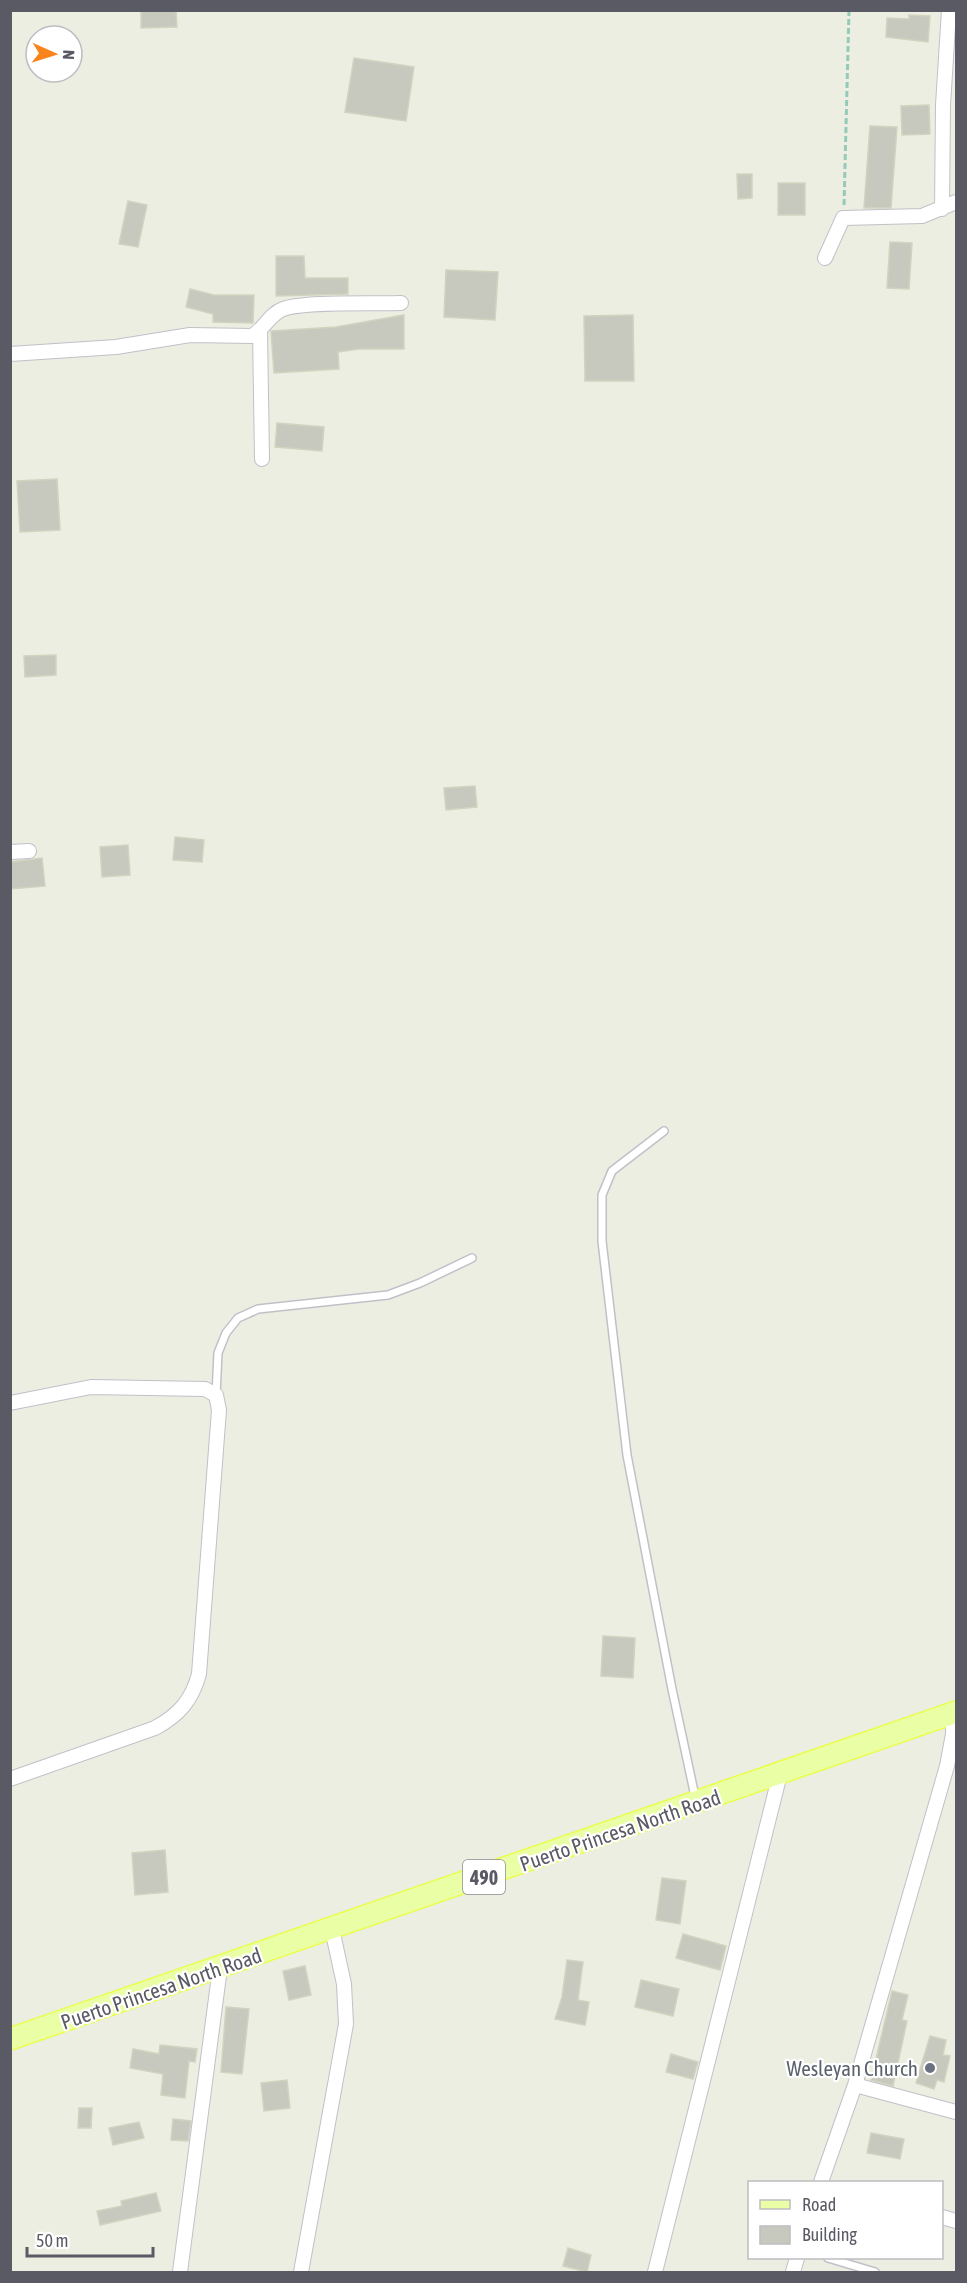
<svg xmlns="http://www.w3.org/2000/svg" width="967" height="2283" font-family="'Asap Condensed',sans-serif">
	<rect width="100%" height="100%" fill="#eceee1"/>
	<path fill="#c8c9be" stroke="#d2d3bf" stroke-width="1.5" d="M141,10H176L177,27L141,28Z
		M909,15L930,16L928,42L886,37L887,18L909,19Z
		M354,58L414,67L406,121L345,112Z
		M929,105L930,134L902,135L901,106Z
		M870,126L897,127L891,208H864Z
		M737,174H752V198L738,199Z
		M778,183H805V215H778Z
		M128,201L147,205L138,247L119,244Z
		M890,242L912,243L909,289L887,288Z
		M276,256H304L305,278H348V294L276,296Z
		M446,270L498,272L495,320L444,317Z
		M190,289L214,295H254L253,323L213,322V314L186,307Z
		M404,315V349H359L338,352L339,369L274,373L271,331L336,327Z
		M633,315L634,381H585L584,316Z
		M277,423L324,427L322,451L275,447Z
		M57,479L60,530L20,532L17,481Z
		M56,655V675L25,677L24,656Z
		M475,786L477,807L446,810L444,788Z
		M175,837L204,840L202,862L173,860Z
		M128,845L130,875L102,877L100,847Z
		M42,858L45,886L10,889V862Z
		M603,1636L635,1638L633,1678L601,1676Z
		M165,1850L168,1892L135,1895L132,1853Z
		M662,1878L686,1881L680,1924L656,1920Z
		M683,1934L726,1946L720,1970L676,1958Z
		M567,1960L583,1962L578,2000L589,2002L585,2025L555,2019L562,1997Z
		M305,1966L311,1995L289,2000L283,1971Z
		M641,1980L679,1989L673,2016L635,2007Z
		M892,1991L908,1995L902,2020L907,2021L893,2086L871,2080Z
		M226,2007L249,2009L242,2074L221,2072Z
		M930,2036L946,2040L943,2055L950,2056L944,2082L937,2080L934,2089L916,2083Z
		M160,2045L197,2049L195,2062L189,2061L185,2098L161,2095L163,2074L130,2068L133,2049L159,2054Z
		M671,2054L698,2062L693,2079L666,2072Z
		M287,2080L290,2108L264,2111L261,2083Z
		M79,2108H92L91,2128H78Z
		M173,2119L191,2121L188,2141L171,2140Z
		M139,2122L144,2138L113,2145L109,2128Z
		M871,2133L904,2139L900,2159L867,2153Z
		M156,2193L161,2211L100,2225L97,2211L122,2206L121,2201Z
		M568,2248L591,2255L587,2272L563,2266Z"/>
	<g fill="none" stroke-linecap="round" stroke-linejoin="round">
		<g stroke="#c1c0c9" stroke-width="10">
			<path id="service" d="M664,1131L612,1171L602,1195V1241L627,1455L672,1689L696,1801
				M216,1395L218,1353L226,1333L238,1318L258,1309L388,1295L420,1283L472,1258
				M828,2258L875,2272"/>
		</g>
		<g stroke="#c1c0c9" stroke-width="16">
			<path id="minor" d="M942,209L943,105L949,10
				M825,258L843,218L922,216L956,202
				M260,331L262,459
				M10,354L116,347L190,335L252,336C264,329 270,314 283,309C303,301 375,304 401,303
				M10,852L29,851
				M10,1403L91,1387L205,1389L216,1395L219,1410L199,1674C192,1700 179,1715 155,1728L10,1779
				M855,2085L956,2112
				M821,2182L855,2085L947,1766L953,1734V1713
				M942,2217L956,2221
				M180,2272L220,1968
				M301,2272L346,2024L344,1984L332,1929
				M655,2272L780,1774
				M793,2272L797,2258"/>
		</g>
		<g stroke="#eafe4a" stroke-width="24">
			<path id="primary" d="M10,2039L956,1712"/>
		</g>
		<path stroke="#94cab8" stroke-width="3" stroke-dasharray="6 3" stroke-linecap="butt" d="M844,205L849,10"/>
		<use href="#service" stroke="#fff" stroke-width="7"/>
		<use href="#minor" stroke="#fff" stroke-width="14"/>
		<use href="#primary" stroke="#eaffa5" stroke-width="21"/>
	</g>
	<circle fill="#6b7280" stroke="#fff" stroke-width="2" cx="930" cy="2068" r="6"/>
	<g text-anchor="middle" dominant-baseline="central" stroke-width="4.5" stroke-linejoin="round" paint-order="stroke">
		<rect fill="#fff" stroke="#8c8c92" stroke-width="1.5" x="463" y="1860" width="42" height="34" rx="4.5"/>
		<g font-size="20" font-weight="bold" fill="#5a5a64">
			<text x="484" y="1877">490</text>
		</g>
		<g font-size="21" fill="#5a5a64" stroke="#fff">
			<text transform="translate(620 1830) rotate(-19)">Puerto Princesa North Road</text>
			<text transform="translate(161 1988) rotate(-19)">Puerto Princesa North Road</text>
		</g>
		<g font-size="21" fill="#5b616d" stroke="#fff" text-anchor="end">
			<text x="918" y="2068">Wesleyan Church</text>
		</g>
	</g>
	<rect width="967" height="2283" fill="none" stroke="#5a5a64" stroke-width="24"/>
	<rect x="748" y="2181" width="195" height="78" fill="#ffffff" stroke="#bdbdc1" stroke-width="1.5"/>
	<rect x="760" y="2200" width="30" height="9" fill="#eaffa5" stroke="#bdbdc1" stroke-width="1.5"/>
	<text x="802" y="2211" font-size="18" fill="#5a5a64">Road</text>
	<rect x="760" y="2226" width="30" height="18" fill="#c8c9be" stroke="#bdbdc1" stroke-width="1.5"/>
	<text x="802" y="2241" font-size="18" fill="#5a5a64">Building</text>
	<g transform="translate(54 54) rotate(93)"><circle r="28" fill="#ffffff" stroke="#bdbdc1" stroke-width="1.5"/>
	<path d="M0-4.5L10 22L0 15L-10 22Z" fill="#f9841c"/>
	<text y="-9" font-size="16" font-weight="bold" text-anchor="middle" fill="#5a5a64">N</text>
	</g>
	<path d="M27 2247v9h126v-9" fill="none" stroke="#5a5a64" stroke-width="3"/>
	<text x="36" y="2247" font-size="18" fill="#5a5a64" stroke="#ffffff" stroke-width="4.5" paint-order="stroke">50 m</text>
</svg>
